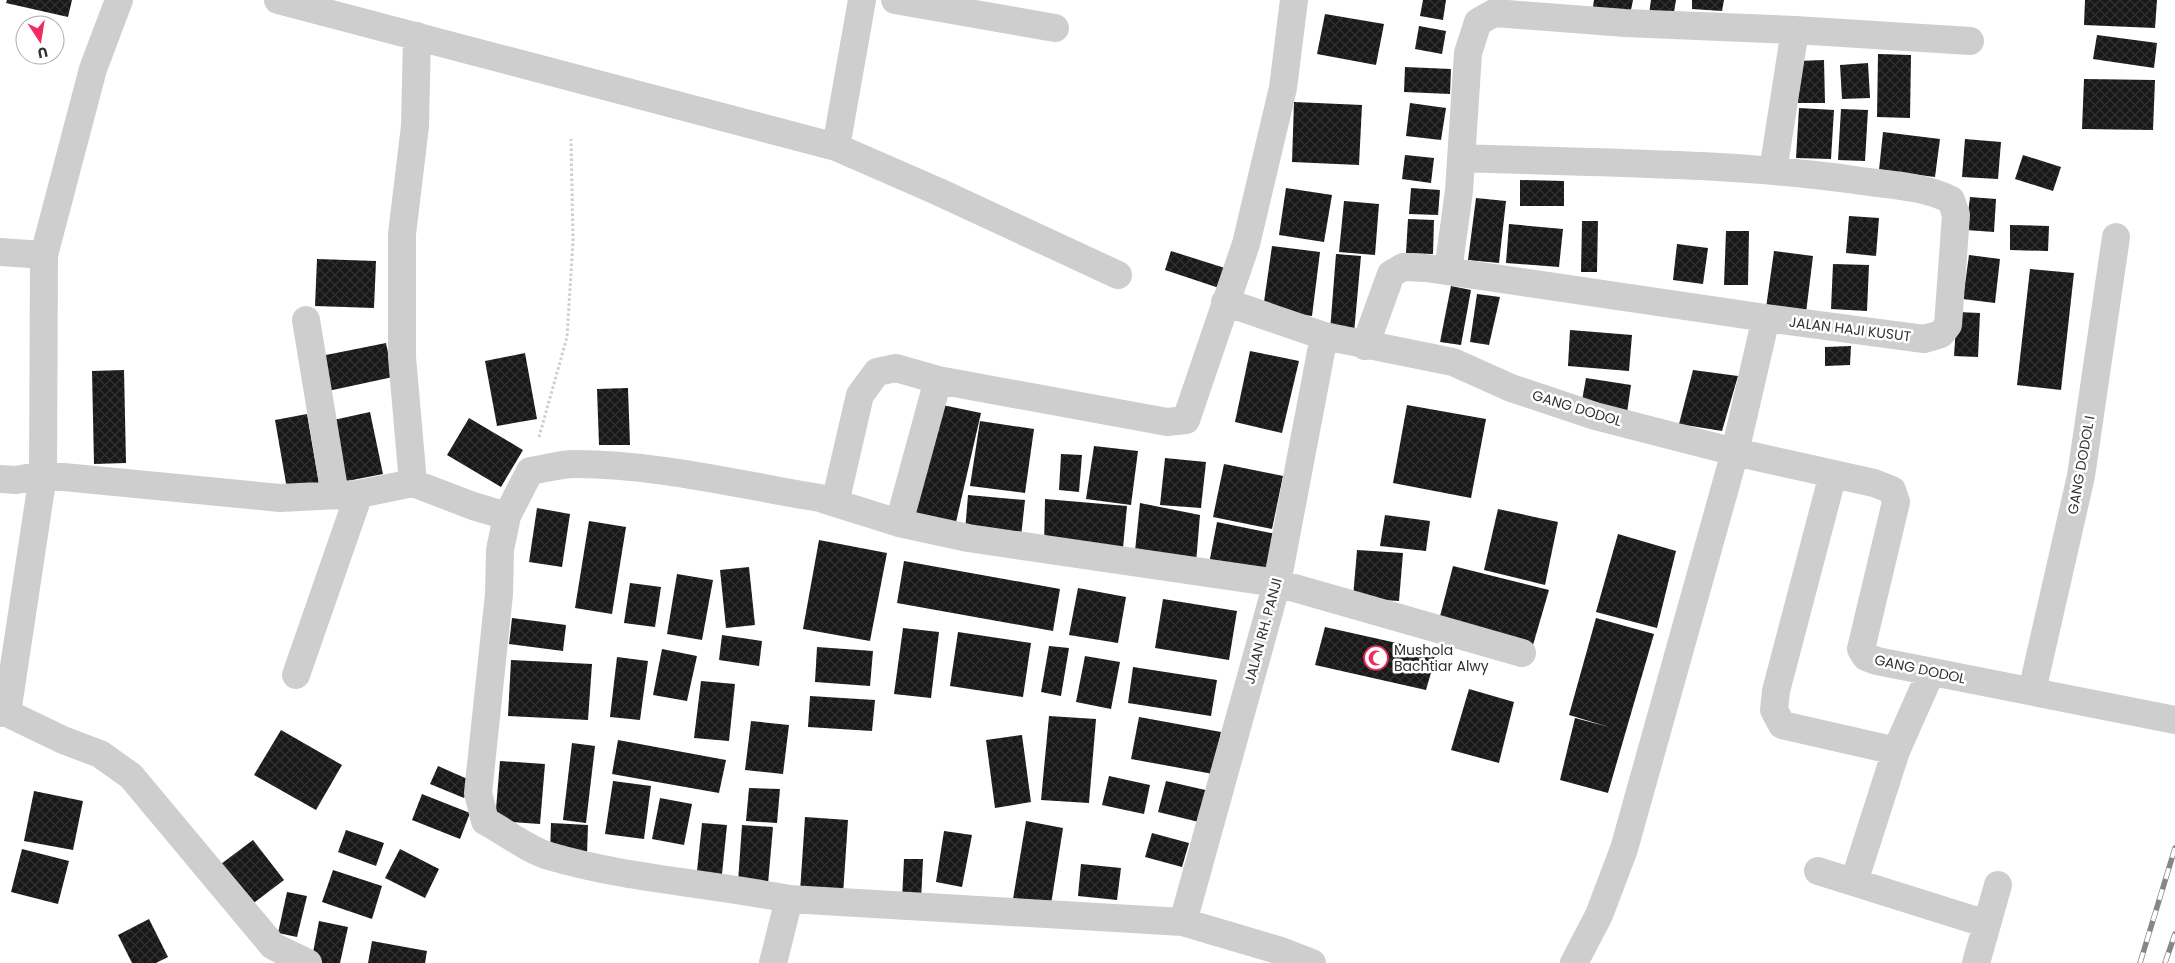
<svg xmlns="http://www.w3.org/2000/svg" width="2175" height="963" font-family="Poppins,sans-serif">
	<defs>
		<pattern id="building-cross-hatch" width="8" height="8" patternUnits="userSpaceOnUse" patternTransform="scale(1.25)"><rect width="8" height="8" fill="#181818"/><path d="M0 0l8 8M0 8l8-8" fill="none" stroke="#313131"/></pattern>
	</defs>
	<rect width="100%" height="100%" fill="#fff"/>
	<path fill="url(#building-cross-hatch)" d="M7,0H72L68,17L6,3Z
		M1423,0H1446L1443,20L1420,16Z
		M1594,0H1633L1629,20L1592,13Z
		M1651,0H1676L1673,18L1649,14Z
		M1692,0H1724L1722,11L1692,9Z
		M2085,0H2157L2155,28L2084,25Z
		M1325,14L1384,24L1376,65L1317,54Z
		M1419,26L1446,31L1442,54L1415,49Z
		M2097,35L2157,43L2154,68L2093,59Z
		M1878,54L1911,55L1910,118L1877,117Z
		M1824,60L1825,103H1798V61Z
		M1868,63L1870,98L1842,99L1840,65Z
		M1405,67L1451,69L1450,94L1404,92Z
		M2084,79L2155,80L2153,130L2082,129Z
		M1294,102L1362,105L1359,165L1292,162Z
		M1410,103L1446,108L1441,140L1406,136Z
		M1799,108L1834,110L1831,159L1796,158Z
		M1841,109L1868,110L1865,161L1838,160Z
		M1883,132L1940,139L1935,177L1879,170Z
		M1965,139L2001,142L1998,179L1962,177Z
		M1405,155L1434,158L1431,183L1402,179Z
		M2023,155L2061,167L2053,191L2015,179Z
		M1520,180L1564,181V206H1520Z
		M1286,188L1332,195L1324,242L1279,235Z
		M1411,188L1440,190L1438,215L1409,214Z
		M1970,197L1996,199L1994,232L1966,230Z
		M1476,198L1506,201L1499,263L1468,260Z
		M1344,201L1379,204L1375,255L1339,252Z
		M1849,216L1879,218L1876,256L1846,253Z
		M1408,219L1434,220L1433,254L1406,253Z
		M1582,221H1598L1597,272H1581Z
		M1509,224L1563,229L1559,267L1506,263Z
		M2010,225L2049,226L2048,251L2010,250Z
		M1726,231H1749L1748,285H1724Z
		M1677,244L1708,248L1703,284L1673,280Z
		M1272,246L1320,252L1312,316L1263,309Z
		M1171,251L1228,269L1222,289L1165,270Z
		M1774,251L1813,256L1806,313L1766,308Z
		M1336,254L1361,256L1354,333L1330,331Z
		M1969,255L2000,259L1995,303L1963,299Z
		M317,259L376,261L374,308L315,306Z
		M1833,264L1869,265L1867,311L1831,309Z
		M2030,269L2074,273L2061,390L2017,385Z
		M1451,286L1471,290L1461,345L1440,342Z
		M1477,294L1500,297L1489,345L1470,342Z
		M1957,312L1980,313L1978,357L1954,356Z
		M1570,330L1632,335L1629,371L1568,366Z
		M386,343L393,377L328,391L321,356Z
		M1851,346L1850,365L1825,366V347Z
		M1250,351L1299,361L1282,433L1235,422Z
		M525,353L537,419L497,426L485,361Z
		M124,370L126,463L94,464L92,371Z
		M1693,370L1738,376L1722,431L1679,424Z
		M1586,378L1631,385L1627,413L1581,406Z
		M628,388L630,445H599L597,389Z
		M933,403L981,413L954,531L907,520Z
		M1407,405L1486,419L1471,498L1393,483Z
		M370,412L383,474L342,482L329,421Z
		M307,414L319,484L287,489L275,420Z
		M469,418L523,450L501,487L447,455Z
		M980,421L1034,429L1025,493L970,486Z
		M1094,446L1138,451L1131,505L1086,499Z
		M1061,454L1082,455L1079,492L1059,490Z
		M1165,458L1206,462L1201,508L1160,505Z
		M1224,464L1283,476L1272,529L1213,517Z
		M968,495L1025,500L1021,537L965,532Z
		M1045,499L1127,506L1122,559L1044,548Z
		M1140,503L1200,515L1196,563L1135,551Z
		M537,508L570,514L562,567L529,562Z
		M1498,509L1558,522L1545,585L1484,570Z
		M1385,515L1430,521L1426,551L1380,546Z
		M589,521L626,527L612,614L575,608Z
		M1217,522L1276,534L1267,576L1209,564Z
		M1618,534L1676,551L1657,628L1596,612Z
		M819,540L887,553L870,641L803,629Z
		M1357,550L1403,553L1399,601L1353,598Z
		M904,561L1060,589L1053,631L897,603Z
		M1453,566L1549,590L1533,645L1438,624Z
		M749,567L755,625L726,628L720,570Z
		M677,574L713,580L702,640L667,634Z
		M630,583L661,587L655,627L624,623Z
		M1078,588L1126,597L1118,643L1069,635Z
		M1163,599L1237,611L1229,660L1155,648Z
		M512,618L566,625L563,651L509,644Z
		M1596,618L1654,634L1608,793L1560,780L1575,718L1609,727L1569,715Z
		M1325,627L1437,652L1426,690L1315,665Z
		M903,628L939,632L931,698L894,694Z
		M958,632L1031,643L1023,697L950,686Z
		M722,635L762,641L759,666L719,660Z
		M1049,646L1069,648L1061,696L1041,692Z
		M817,647L873,651L870,686L815,682Z
		M662,649L697,656L687,701L653,695Z
		M1085,656L1120,662L1111,709L1076,702Z
		M617,657L648,661L640,720L610,717Z
		M511,660L592,664L588,720L508,716Z
		M1133,667L1217,680L1211,716L1128,703Z
		M701,681L735,684L729,741L694,738Z
		M1469,689L1514,702L1499,763L1451,750Z
		M810,696L875,700L872,731L808,727Z
		M1049,716L1096,719L1089,803L1041,800Z
		M1139,717L1221,732L1213,774L1131,759Z
		M751,721L789,725L783,774L745,770Z
		M281,730L342,765L316,810L254,775Z
		M1022,735L1031,802L995,808L986,740Z
		M618,740L726,760L719,793L612,774Z
		M572,743L595,746L586,823L563,820Z
		M500,761L545,764L540,824L495,821Z
		M438,766L472,781L464,798L430,784Z
		M1109,776L1150,785L1144,814L1102,805Z
		M613,781L651,786L644,839L605,834Z
		M1166,781L1214,792L1207,824L1158,812Z
		M749,788L780,789L777,823L746,821Z
		M34,791L83,801L73,850L24,841Z
		M422,794L470,813L460,839L412,820Z
		M660,798L692,804L684,845L652,839Z
		M805,817L848,820L843,895L800,892Z
		M1026,821L1063,828L1050,911L1012,905Z
		M551,823L588,825L587,854L550,852Z
		M702,823L727,825L721,884L696,881Z
		M742,825L773,827L768,884L738,882Z
		M346,830L384,843L376,866L338,852Z
		M944,831L972,835L962,887L936,882Z
		M1152,833L1189,843L1182,867L1145,857Z
		M253,840L284,880L251,905L221,864Z
		M22,849L69,861L58,904L11,892Z
		M400,849L439,869L425,898L385,878Z
		M904,859H923L921,901L902,900Z
		M1081,864L1121,868L1117,900L1078,896Z
		M333,870L382,886L372,919L322,902Z
		M287,892L307,896L297,937L278,933Z
		M149,919L168,957L156,963H132L118,935Z
		M319,921L348,927L340,963H311Z
		M372,941L427,951L425,963H368Z"/>
	<g fill="none" stroke-linecap="round" stroke-linejoin="round">
		<path stroke="#cecece" stroke-width="3" stroke-dasharray="2.5 2.5" stroke-linecap="butt" d="M539,437L567,337L573,241L571,139"/>
		<path stroke="#cecece" stroke-width="28" d="M278,0L836,147L939,192L1118,275
			M895,0L1055,28
			M1795,30L1970,41
			M836,147L862,0
			M0,252L44,255
			M1448,271L1459,191L1468,53L1478,22L1494,13L1625,23L1795,30L1773,171
			M1225,302L1324,336L1453,362L1511,388L1595,416L1735,452L1874,483L1892,490L1896,502L1861,649L1866,657L1877,661L2175,720
			M306,320L335,495
			M1365,346L1391,274L1403,267L1426,268L1766,318L1924,339L1941,334L1948,325L1956,215L1951,200C1922,185 1886,185 1855,180C1725,162 1592,163 1461,158
			M938,380L899,523L968,538L1277,583L1522,653
			M1833,474L1776,691L1774,710L1782,725L1896,751
			M0,479L16,480L43,475L280,498L359,494L413,483L473,506L507,516L500,550L499,594L478,793L485,821C504,831 528,850 549,856C627,879 709,883 789,899L1183,922L1281,951L1312,963
			M413,483L402,357V234L415,126L417,36
			M835,503L899,523
			M507,516L530,471C544,469 560,464 575,464C657,464 740,485 820,498L835,503L860,395L877,372L896,368L938,380L1167,422L1186,420L1246,244L1283,88L1294,0
			M296,675L359,494
			M2032,691L2081,476L2116,237
			M0,713H7L63,740L100,754L131,776L273,946L308,963
			M7,713L43,475L44,255L93,69L119,0
			M1818,871L1987,924
			M1854,882L1896,751L1931,672
			M1183,922L1277,583L1324,336
			M773,963L789,899
			M1574,963L1599,915L1624,849L1735,452L1766,318
			M1976,963L1998,885"/>
		<g stroke="#868686" stroke-width="5.5">
			<path id="rail" d="M2140,963L2175,848
				M2165,963L2175,934"/>
		</g>
		<use href="#rail" stroke="#fff" stroke-width="4" stroke-dasharray="11" stroke-linecap="butt"/>
	</g>
	<defs>
		<g id="mosque-ring" transform="scale(1.25)"><circle r="9.5" fill="#fff" stroke="#f22a60" stroke-width="1.5"/><path d="M3.5-4.9A6 6 0 1 0 3.5 4.9A5 5 0 1 1 3.5-4.9Z" fill="#f22a60"/></g>
	</defs>
	<g fill-rule="evenodd">
		<use href="#mosque-ring" x="1376" y="658"/>
	</g>
	<g text-anchor="middle" dominant-baseline="central" stroke-width="5" stroke-linejoin="round" paint-order="stroke">
		<g font-size="14" fill="#313131" stroke="#fff">
			<text transform="translate(1850 329) rotate(7)">JALAN HAJI KUSUT</text>
			<text transform="translate(1577 408) rotate(17)">GANG DODOL</text>
			<text transform="translate(2081 465) rotate(-80)">GANG DODOL I</text>
			<text transform="translate(1263 631) rotate(-75)">JALAN RH. PANJI</text>
			<text transform="translate(1920 669) rotate(12)">GANG DODOL</text>
		</g>
		<g font-size="14" fill="#313131" stroke="#fff" text-anchor="start">
			<text x="1394" y="650">Mushola<tspan x="1394" dy="16">Bachtiar Alwy</tspan></text>
		</g>
	</g>
	<g transform="translate(40 40) rotate(168)"><circle r="24" fill="#ffffff" stroke="#adadad"/>
	<path d="M0-4L9 19L0 12L-9 19Z" fill="#f22a60"/>
	<text y="-8" font-size="14" font-weight="bold" text-anchor="middle" fill="#313131">U</text>
	</g>
</svg>
